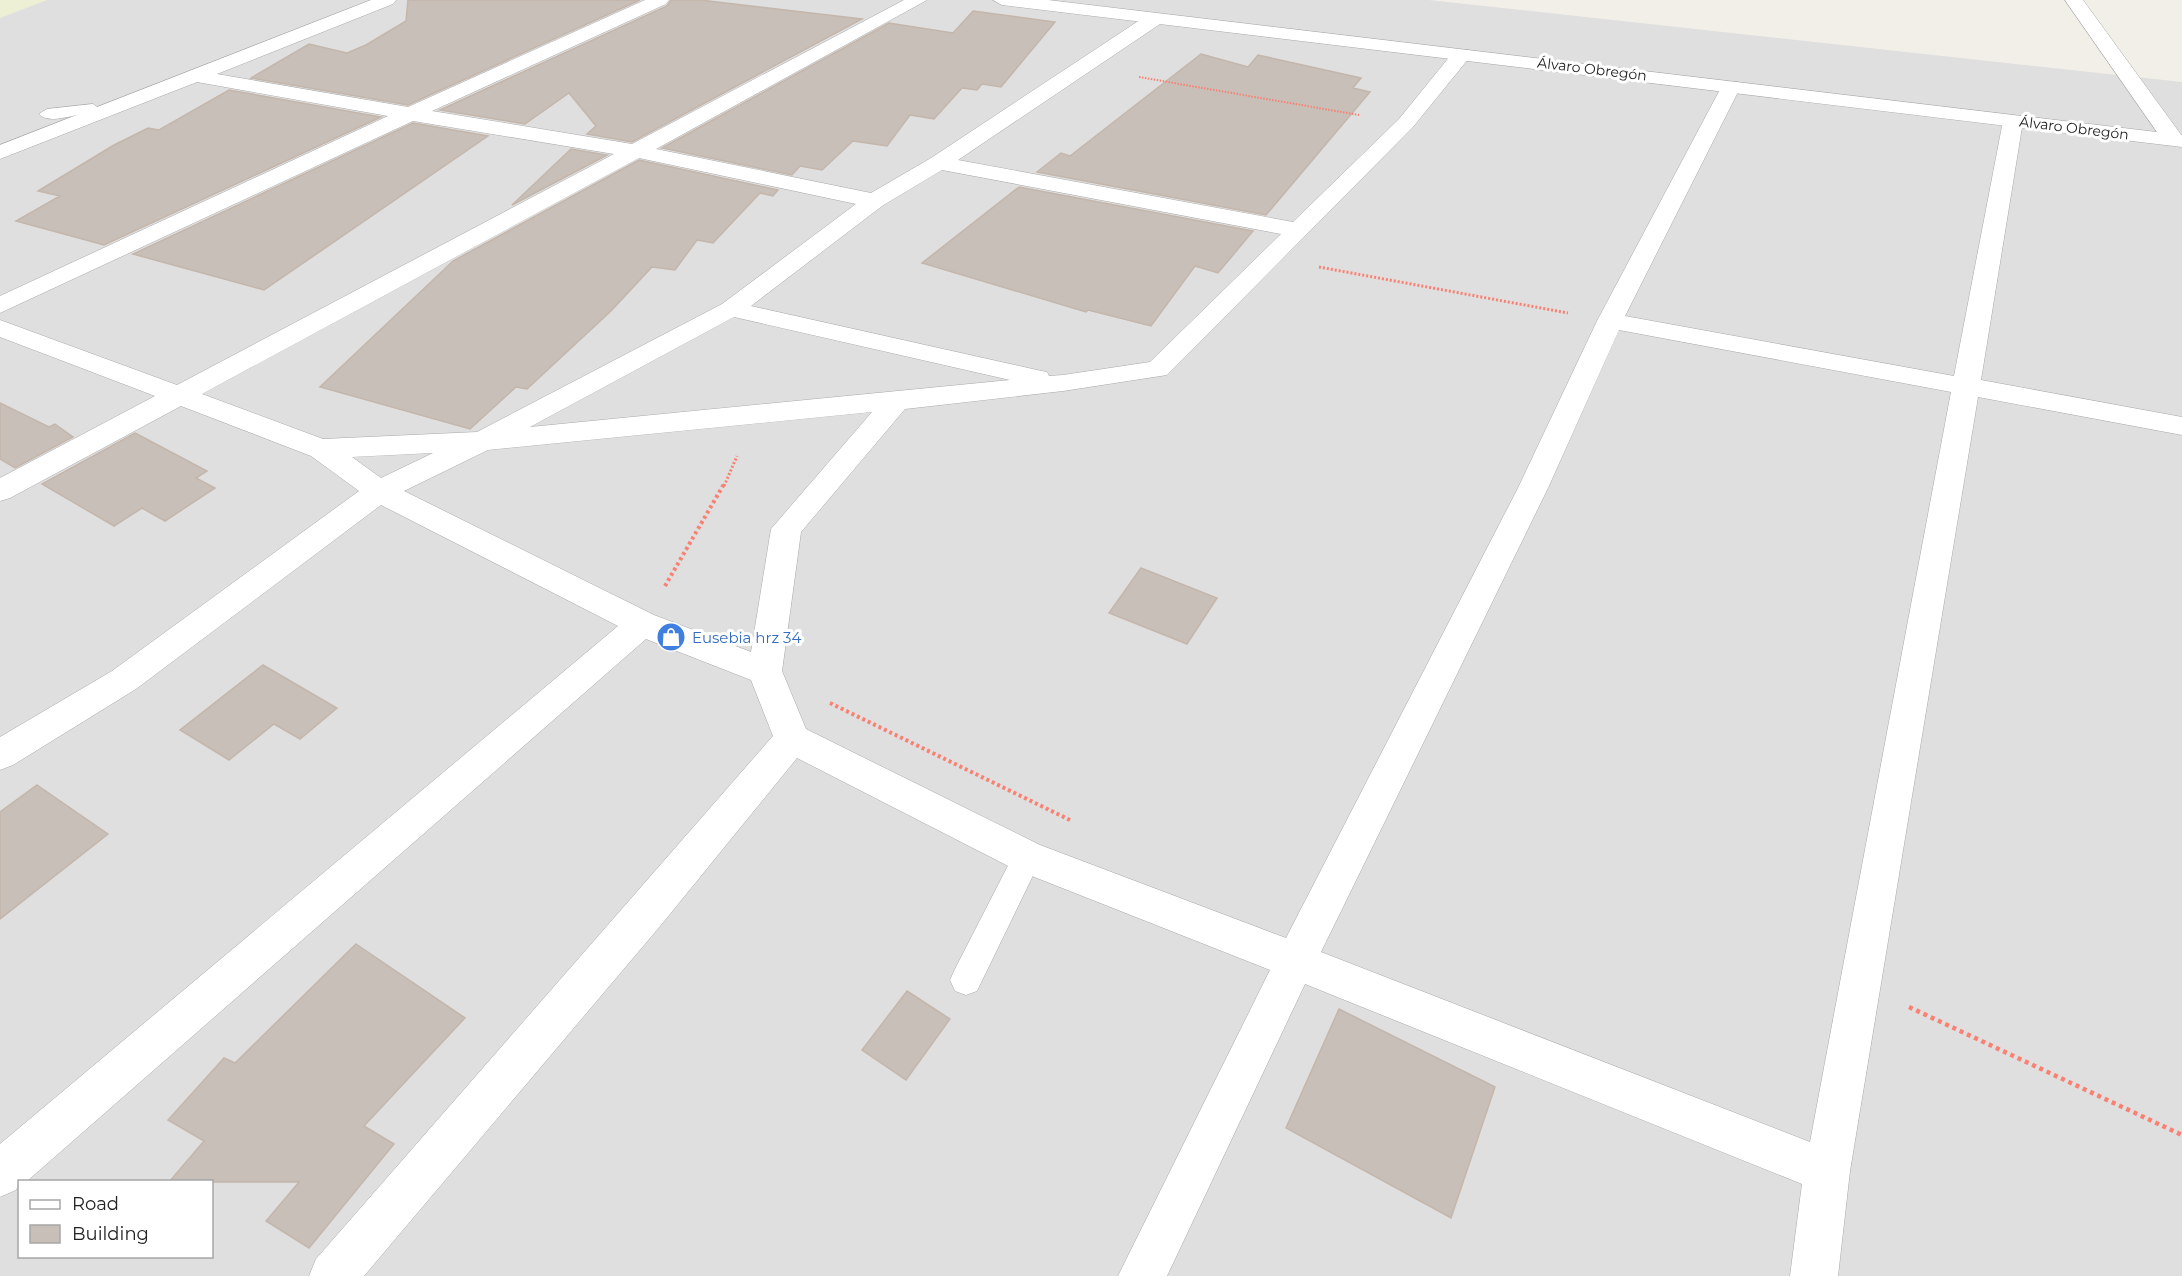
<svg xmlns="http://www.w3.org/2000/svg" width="2182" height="1276" font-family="Montserrat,sans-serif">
	<rect width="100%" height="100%" fill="#f2efe9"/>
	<path fill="#e0dfdf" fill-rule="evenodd" d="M0,0H1429L2182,82V1276H0ZM20,1182H212V1256H20Z"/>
	<path fill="#eef0d5" d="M0,0H47L0,18Z"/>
	<path fill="#c7bfb8" stroke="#c4b6ab" stroke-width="1.5" d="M408,0H640L408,105L251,78L309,44L347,53L366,45L406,21Z
		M671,0H700L862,19L632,142L587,134L596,126L569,93L525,124L440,110L667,6Z
		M973,11L1055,22L1001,87L982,84L977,90L962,88L934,119L910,115L887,146L853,141L822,170L800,166L792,175L662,148L889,23L953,33Z
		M1201,54L1248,67L1258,55L1361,78L1353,88L1370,92L1266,215L1037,172L1061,153L1070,156Z
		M229,90L381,117L104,245L16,221L60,196L38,191L114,145L148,128L159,130Z
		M413,123L488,136L264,290L133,254Z
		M571,149L607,155L512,205Z
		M639,160L778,190L773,196L760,193L713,243L697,240L675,270L652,267L611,311L527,389L516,387L470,429L320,387L453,261Z
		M1019,187L1253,231L1218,273L1195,266L1151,326L1088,310L1086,312L922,263Z
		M0,403L49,427L55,424L73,437L15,468L0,459Z
		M135,433L207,471L196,478L215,488L165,521L142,508L114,526L42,484Z
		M1141,568L1217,598L1187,644L1109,613Z
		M263,665L337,708L300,739L274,724L229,760L180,730Z
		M37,785L108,834L0,919V812Z
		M356,944L465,1018L364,1126L394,1144L309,1248L266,1221L299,1182H169L204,1141L168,1120L224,1058L235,1063Z
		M907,991L950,1019L906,1080L862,1050Z
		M1339,1009L1495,1087L1451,1218L1286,1128Z"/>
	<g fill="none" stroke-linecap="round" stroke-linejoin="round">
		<g stroke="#a9a9a9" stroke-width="1">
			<path id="service" d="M93,104L107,114L105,117C96,119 93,115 86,114C73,114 49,125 39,114L47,109Z
				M1027,844L1037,848L1042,857L977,991L966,995L955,991L950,980L955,969L1017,848Z"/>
		</g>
		<g stroke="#a9a9a9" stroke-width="1">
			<path id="minor" d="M371,0H396L393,4L217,74L408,107L645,0H669L666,4L432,111L632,144L904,0H927L656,149L871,193L931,158L1149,14H1163L1165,18L1163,22L958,160L1293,222L1399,119L1455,50H1469L1472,54L1469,58L1413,127L1167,375L1063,391L905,409L801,532L782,671L806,729L1040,845L1286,938L1518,488L1597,321L1724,82H1738L1741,86L1625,316L1954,376L2003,121L2006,117H2020L2023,121L1981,380L2182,417V435L1978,397L1850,1171L1838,1276H1790L1802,1184L1305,984L1167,1276H1118L1270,970L1014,869L797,758L661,925L364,1276H309L316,1259L773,736L751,680L646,639L26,1182H20L16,1190L0,1197V1144L618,626L381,505L136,689L13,765L0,770V737L112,671L359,491L311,456L181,406L10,498L0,501V478L155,396L0,337V320L177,385L614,154L413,121L0,313V296L388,116L197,82L0,159V145ZM639,158L856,204L722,304L477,432L323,439L202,394ZM942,170L1281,234L1150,362L1063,375L1049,376L1047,372L1037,370L751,306L882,206ZM734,317L1010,380L530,427ZM1619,330L1951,392L1810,1142L1321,952L1548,488ZM872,412L771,529L751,652L654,615L404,491L488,450ZM433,453L381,478L352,457Z
				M2065,0H2083L2182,136V145H2166Z"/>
		</g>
		<g stroke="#a9a9a9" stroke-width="1">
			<path id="tertiary" d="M993,0H1048L2182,135V147L1002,5Z"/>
		</g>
		<path stroke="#fa8072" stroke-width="2" stroke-dasharray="1.5 1.5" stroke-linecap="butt" d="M1139,77L1359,115"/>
		<path stroke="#fa8072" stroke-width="3" stroke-dasharray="2 2" stroke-linecap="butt" d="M1319,267L1568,313
			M724,486L737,456"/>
		<path stroke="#fa8072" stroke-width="4" stroke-dasharray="3 3" stroke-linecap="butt" d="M665,586L724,484
			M830,703L1072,821"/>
		<path stroke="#fa8072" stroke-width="4.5" stroke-dasharray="4 4" stroke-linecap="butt" d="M1909,1007L2182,1135"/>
		<use href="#service" fill="#fff" fill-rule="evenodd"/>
		<use href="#minor" fill="#fff" fill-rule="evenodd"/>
		<use href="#tertiary" fill="#fff" fill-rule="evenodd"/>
	</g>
	<defs>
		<g id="shop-disc" transform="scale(1.5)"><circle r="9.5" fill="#3f7fe0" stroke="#fff"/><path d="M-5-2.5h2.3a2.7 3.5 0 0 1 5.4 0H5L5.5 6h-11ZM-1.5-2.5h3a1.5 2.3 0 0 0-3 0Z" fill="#fff"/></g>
	</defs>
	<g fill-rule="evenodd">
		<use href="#shop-disc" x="671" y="637"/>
	</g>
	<g text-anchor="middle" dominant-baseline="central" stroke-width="6" stroke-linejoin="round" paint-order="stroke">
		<g font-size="14" fill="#222" stroke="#fff">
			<text transform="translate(1592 69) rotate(7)">Álvaro Obregón</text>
			<text transform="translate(2074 128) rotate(7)">Álvaro Obregón</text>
		</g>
		<g font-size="15" fill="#366cbe" stroke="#fff" text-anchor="start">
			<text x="692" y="637">Eusebia hrz 34</text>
		</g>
	</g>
	<rect x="18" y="1180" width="195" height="78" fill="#ffffff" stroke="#a7a7a7" stroke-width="1.5"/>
	<rect x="30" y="1200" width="30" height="9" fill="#ffffff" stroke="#a7a7a7" stroke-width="1.5"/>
	<text x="72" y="1210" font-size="18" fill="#222222">Road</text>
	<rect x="30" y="1225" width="30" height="18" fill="#c7bfb8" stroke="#a7a7a7" stroke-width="1.5"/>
	<text x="72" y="1240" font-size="18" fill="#222222">Building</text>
</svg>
